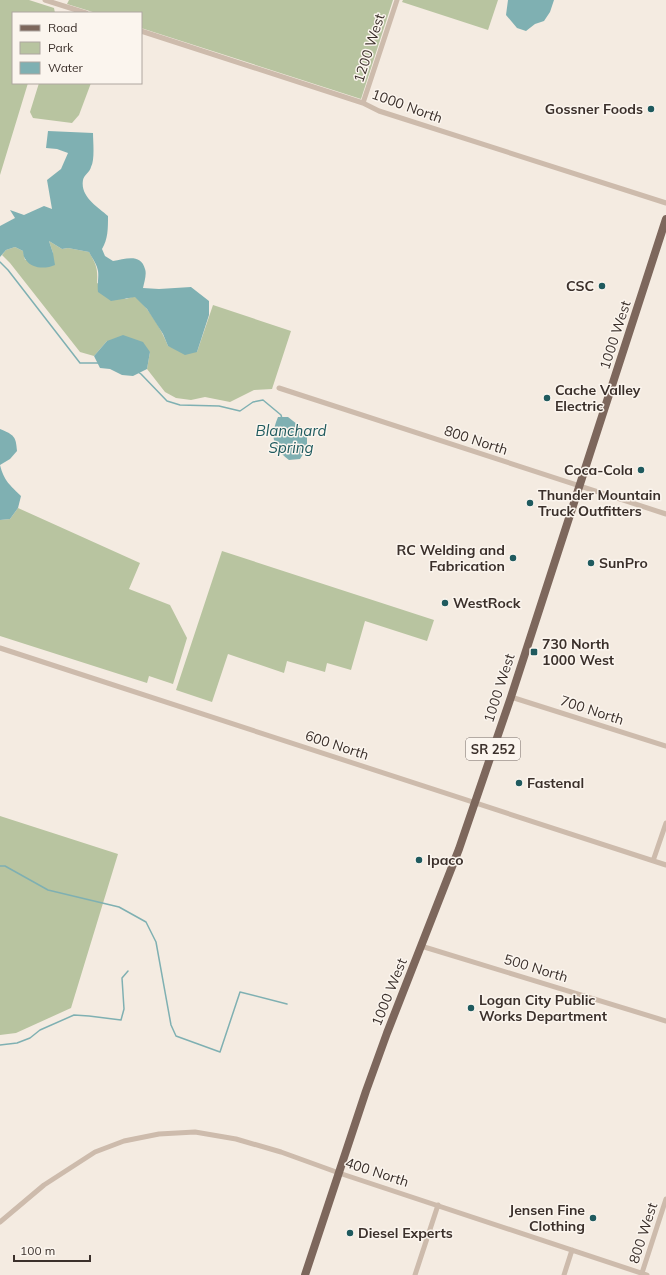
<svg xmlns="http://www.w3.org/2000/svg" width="666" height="1275" font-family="Mulish,sans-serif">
	<rect width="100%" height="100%" fill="#f4ebe1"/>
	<path fill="#b8c4a0" d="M0,0H29L54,8L55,13H13V83H28L0,175Z
		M69,0H393L361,99L141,28V13H96L67,4Z
		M403,0H498L488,30L402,2Z
		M39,83H91L79,115L72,123L33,118L30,112Z
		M49,241L62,249L68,248L89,252C96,264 98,268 97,283L126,299L135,296C149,309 161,328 168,346L197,352L213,305L291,331L272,389L254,390L230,402L205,397L191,400L176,398L165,392L147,369L150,352L107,341L94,356L80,352L10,263L2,255L6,250L15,247L23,251L25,260L53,253Z
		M18,508L140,563L129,589L170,605L187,638L173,684L149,676L147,683L0,636V520L10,519Z
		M222,551L434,620L427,641L365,621L351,670L327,663L325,672L287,661L284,673L228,654L212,702L176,690Z
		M0,816L118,854L71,1008L16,1033L0,1035Z"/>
	<path fill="#7fb0b2" d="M508,0H554L550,12L544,21L535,24L526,31L517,28L506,15Z
		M48,131L93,133C93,142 95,159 91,167C90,172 84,175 83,180C80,197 98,207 108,216C108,229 108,239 102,249L105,256L113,261C125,259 141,253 145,269C147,274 144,283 143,288L159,289L191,287L209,301V315L197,352L185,355L168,346L163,334L147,309L135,297L111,301L98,292C97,284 99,277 98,271C97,264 92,258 89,252L68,248L62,249L49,241L53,253L55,265C46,269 32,269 26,260C24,258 23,254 23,251L15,247L6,250L0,257V226L15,218L10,210L24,215L44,206L52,209L47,180L61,169L68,153L57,149L46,148Z
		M123,335L143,342L150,352L147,369L133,376L122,375L110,369L100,368L94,356L107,341Z
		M278,417H288L307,432V448L300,459L289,460C272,447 270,436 278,417Z
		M0,429C14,435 16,436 17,451L10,459L0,465C4,481 10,485 21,496L18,508L10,519L0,520Z"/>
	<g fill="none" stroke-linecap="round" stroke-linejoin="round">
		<path stroke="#7fb0b2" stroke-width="1.5" d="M0,262L8,270L80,363H98
			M138,372L141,374L167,401L180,405L219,406L240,411L253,402L263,400L281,415L282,419
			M0,866H5L48,890L119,907L146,922L156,942L171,1025L176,1036L220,1052L240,992L287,1004
			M0,1045L17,1043L30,1038L40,1030L74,1015L89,1016L121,1020L124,1009L122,978L128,971"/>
		<path stroke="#cdbbac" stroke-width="5" d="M45,0L86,13
			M141,31L363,103L379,111L666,203
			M363,103L397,0
			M279,388L666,514
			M0,648L666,865
			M511,697L666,746
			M653,861L666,823
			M421,946L666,1021
			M0,1222L44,1185L95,1152L124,1141L159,1134L195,1132L236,1139L281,1152L339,1173L647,1275
			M642,1273L666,1199
			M415,1275L438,1205
			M564,1275L572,1250"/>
		<path stroke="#7d675c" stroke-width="8" d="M305,1275L366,1091L387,1033L459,849L511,697L666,219"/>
	</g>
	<g fill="#1f5a5e" stroke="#fbf5ee" stroke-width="1.5">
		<circle cx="651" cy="109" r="4"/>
		<circle cx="602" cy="286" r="4"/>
		<circle cx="547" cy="398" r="4"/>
		<circle cx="641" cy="470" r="4"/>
		<circle cx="530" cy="503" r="4"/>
		<circle cx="513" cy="558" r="4"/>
		<circle cx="591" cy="563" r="4"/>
		<circle cx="445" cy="603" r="4"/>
		<rect x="530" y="648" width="8" height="8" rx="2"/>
		<circle cx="519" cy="783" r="4"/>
		<circle cx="419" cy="860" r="4"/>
		<circle cx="471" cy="1008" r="4"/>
		<circle cx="593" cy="1218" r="4"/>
		<circle cx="350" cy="1233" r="4"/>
	</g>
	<g text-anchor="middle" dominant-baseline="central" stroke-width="3" stroke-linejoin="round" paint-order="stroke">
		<rect fill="#fbf5ee" stroke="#756b66" stroke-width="1" x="466" y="738" width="54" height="22" rx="3"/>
		<g font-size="13" font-weight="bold" fill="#3b302b">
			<text x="493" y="749">SR 252</text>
		</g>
		<g font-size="14" fill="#3b302b" stroke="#fbf5ee">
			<text transform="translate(369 48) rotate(-72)">1200 West</text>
			<text transform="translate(407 106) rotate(20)">1000 North</text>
			<text transform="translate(615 335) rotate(-72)">1000 West</text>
			<text transform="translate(476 440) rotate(18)">800 North</text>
			<text transform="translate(499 688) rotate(-72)">1000 West</text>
			<text transform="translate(592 710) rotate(18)">700 North</text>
			<text transform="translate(337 745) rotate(18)">600 North</text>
			<text transform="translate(536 968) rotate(17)">500 North</text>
			<text transform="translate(389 992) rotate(-68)">1000 West</text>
			<text transform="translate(377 1172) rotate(18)">400 North</text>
			<text transform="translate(643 1233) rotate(-72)">800 West</text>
		</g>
		<g font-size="14" font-weight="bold" fill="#3b302b" stroke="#fbf5ee" text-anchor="start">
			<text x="643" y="109" text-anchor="end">Gossner Foods</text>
			<text x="594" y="286" text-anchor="end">CSC</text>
			<text x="555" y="390">Cache Valley<tspan x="555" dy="16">Electric</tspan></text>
			<text x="633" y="470" text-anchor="end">Coca-Cola</text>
			<text x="538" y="495">Thunder Mountain<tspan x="538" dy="16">Truck Outfitters</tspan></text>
			<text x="505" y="550" text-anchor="end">RC Welding and<tspan x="505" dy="16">Fabrication</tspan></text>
			<text x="599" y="563">SunPro</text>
			<text x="453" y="603">WestRock</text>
			<text x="542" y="644">730 North<tspan x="542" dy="16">1000 West</tspan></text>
			<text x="527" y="783">Fastenal</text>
			<text x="427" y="860">Ipaco</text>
			<text x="479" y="1000">Logan City Public<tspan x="479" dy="16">Works Department</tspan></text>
			<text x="585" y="1210" text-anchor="end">Jensen Fine<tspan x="585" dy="16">Clothing</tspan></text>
			<text x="358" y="1233">Diesel Experts</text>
		</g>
		<g font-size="15" font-style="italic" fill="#1f5a5e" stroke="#fbf5ee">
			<text x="291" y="430">Blanchard<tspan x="291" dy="17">Spring</tspan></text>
		</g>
	</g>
	<rect x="12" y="12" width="130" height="72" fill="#fbf5ee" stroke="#aea6a0"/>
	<rect x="20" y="25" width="20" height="6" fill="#7d675c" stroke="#aea6a0"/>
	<text x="48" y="32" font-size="12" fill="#3b302b">Road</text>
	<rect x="20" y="42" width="20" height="12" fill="#b8c4a0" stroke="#aea6a0"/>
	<text x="48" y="52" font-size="12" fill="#3b302b">Park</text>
	<rect x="20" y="62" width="20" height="12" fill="#7fb0b2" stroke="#aea6a0"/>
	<text x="48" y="72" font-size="12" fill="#3b302b">Water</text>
	<path d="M14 1255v6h76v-6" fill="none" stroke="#3b302b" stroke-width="2"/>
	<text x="20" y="1255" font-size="12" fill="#3b302b" stroke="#fbf5ee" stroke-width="3" paint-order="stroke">100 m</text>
</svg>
